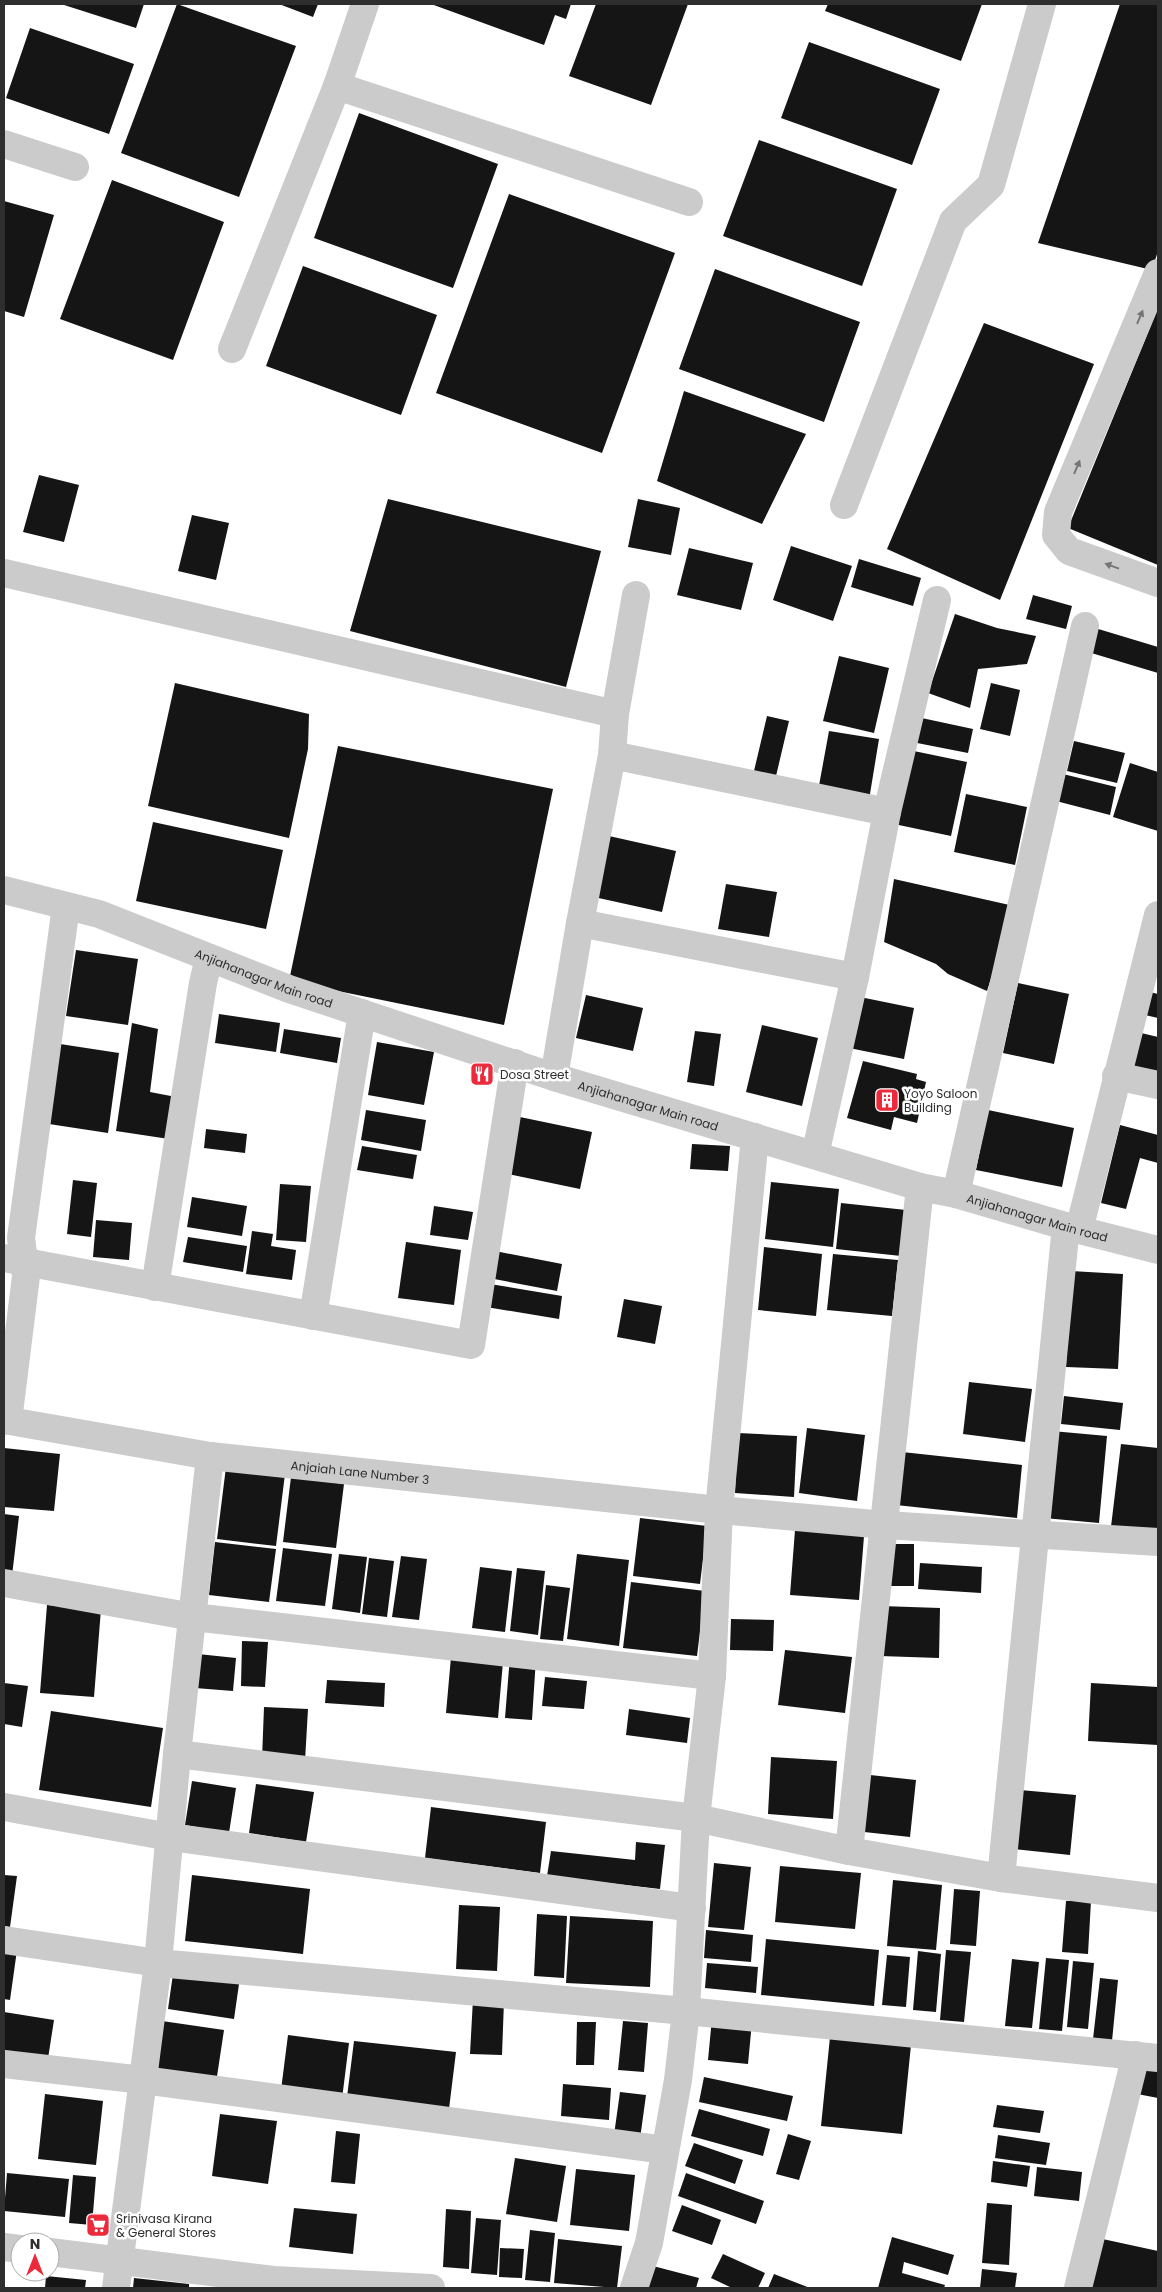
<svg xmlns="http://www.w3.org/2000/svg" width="1162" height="2292" font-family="Poppins,sans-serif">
	<rect width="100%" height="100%" fill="#fff"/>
	<path fill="#151515" d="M61,4H144L136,28Z
		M177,4L296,46L239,197L121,153Z
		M279,4H318L313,17Z
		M431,4H571L566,19L555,15L544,45Z
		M596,4H688L651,105L569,76Z
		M828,4H982L961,61L825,11Z
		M1120,4H1158V251L1152,270L1038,243Z
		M30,28L134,64L109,134L6,98Z
		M809,42L940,89L912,165L781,118Z
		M359,113L498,164L453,288L314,238Z
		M759,140L897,189L862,286L723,236Z
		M112,180L224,222L173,360L60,319Z
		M509,194L675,253L602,453L436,393Z
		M4,201L54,215L24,317L4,311Z
		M303,266L437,315L401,415L266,366Z
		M715,269L860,322L824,422L679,369Z
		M1158,308V565L1068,528Z
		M984,323L1094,364L1000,600L887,549Z
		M684,391L806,434L762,524L657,481Z
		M39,475L79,485L64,542L23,532Z
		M388,499L601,551L566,687L350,631Z
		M638,499L680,508L671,555L628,547Z
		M192,515L229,523L216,580L178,571Z
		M791,546L852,566L833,621L773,600Z
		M689,548L753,563L741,610L677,595Z
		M859,559L921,578L913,606L851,587Z
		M1033,595L1072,606L1066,629L1026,619Z
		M955,614L997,628L1036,636L1027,664L978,669L970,708L928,693Z
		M1095,628L1158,647V673L1088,652Z
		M839,656L889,668L874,733L823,721Z
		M175,683L309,714L308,749L289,838L148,806Z
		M991,683L1020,690L1010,736L980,729Z
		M767,716L789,721L776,776L754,771Z
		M917,717L973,729L968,753L912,742Z
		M829,731L879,739L869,800L818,791Z
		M1074,741L1125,753L1117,783L1067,771Z
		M338,746L553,789L504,1025L289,981Z
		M909,750L967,762L951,836L894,824Z
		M1130,763L1158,772V831L1113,817Z
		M1063,774L1116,787L1110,815L1056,801Z
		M966,794L1027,807L1015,865L954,852Z
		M153,822L283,850L266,929L136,901Z
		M609,836L676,851L662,912L594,897Z
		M894,879L1014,906L987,991L948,974L936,964L884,942Z
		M726,884L777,892L769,937L718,929Z
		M76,950L138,959L128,1025L66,1016Z
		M1018,983L1069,994L1054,1064L1003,1053Z
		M1150,992L1158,994V1018L1145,1015Z
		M586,995L643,1008L633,1051L576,1038Z
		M860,997L914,1008L904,1059L849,1048Z
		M219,1014L280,1023L276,1052L215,1043Z
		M132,1023L158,1029L150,1092L176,1097L169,1139L116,1131Z
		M762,1025L818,1038L802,1106L746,1092Z
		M284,1029L341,1038L337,1063L280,1053Z
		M695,1031L721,1034L714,1086L687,1082Z
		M1137,1032L1158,1037V1076L1128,1069Z
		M377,1042L434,1052L424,1105L368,1095Z
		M60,1044L119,1053L108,1133L49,1124Z
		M863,1061L917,1074L916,1079L926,1082L917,1123L894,1117L891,1130L847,1118Z
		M366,1110L426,1120L421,1151L361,1140Z
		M988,1110L1074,1128L1062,1187L976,1170Z
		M520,1117L592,1132L580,1189L508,1174Z
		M1120,1125L1158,1135V1163L1140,1158L1126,1209L1101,1203Z
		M206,1129L247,1134L245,1153L204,1148Z
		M692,1144L730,1146L728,1171L690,1169Z
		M362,1146L417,1155L413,1179L357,1170Z
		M73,1180L97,1183L91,1237L67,1234Z
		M771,1182L839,1189L833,1247L765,1239Z
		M280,1184L311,1186L306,1242L276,1240Z
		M192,1197L247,1206L242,1236L187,1227Z
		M841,1203L906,1210L901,1256L836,1249Z
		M434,1206L473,1212L468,1240L430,1235Z
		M96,1220L132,1223L129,1260L93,1257Z
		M252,1231L273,1234L271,1246L296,1250L292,1280L246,1274Z
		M188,1237L247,1246L243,1272L183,1262Z
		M406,1242L461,1250L454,1305L398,1298Z
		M764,1247L822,1254L816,1316L758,1310Z
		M495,1251L562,1264L557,1291L489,1278Z
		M833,1254L898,1260L892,1316L827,1310Z
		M1071,1271L1123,1274L1118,1369L1066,1367Z
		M490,1284L562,1296L559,1319L486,1307Z
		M624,1299L662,1306L655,1344L617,1337Z
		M969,1382L1032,1389L1025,1442L963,1434Z
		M1064,1396L1123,1403L1120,1430L1061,1424Z
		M807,1428L865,1435L857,1501L799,1493Z
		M1052,1431L1107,1436L1099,1523L1044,1518Z
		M738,1433L797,1436L794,1497L735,1493Z
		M1121,1444L1158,1448V1537L1110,1535Z
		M4,1448L60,1454L54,1511L4,1507Z
		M902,1452L1022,1465L1017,1518L896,1505Z
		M226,1467L285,1474L276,1546L217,1539Z
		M291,1477L344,1484L336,1548L283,1542Z
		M4,1514L19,1516L12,1576L4,1575Z
		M640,1518L707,1526L700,1584L633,1576Z
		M795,1530L864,1536L859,1600L790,1595Z
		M215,1542L276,1549L269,1602L209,1595Z
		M891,1544H914V1586H890Z
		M283,1548L332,1554L325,1606L276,1601Z
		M339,1554L367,1557L360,1613L332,1609Z
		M577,1554L629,1560L619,1646L567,1639Z
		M401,1556L427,1559L419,1620L392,1617Z
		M369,1558L394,1561L387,1617L362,1614Z
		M920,1563L982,1567L981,1593L918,1589Z
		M480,1567L512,1571L505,1632L472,1628Z
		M517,1568L545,1571L538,1635L510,1631Z
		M631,1582L705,1591L697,1656L623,1648Z
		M546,1585L570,1588L563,1641L540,1639Z
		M47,1605L101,1609L94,1697L40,1693Z
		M881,1606L940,1608L939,1658L880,1656Z
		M731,1619L774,1620L773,1651L730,1650Z
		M242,1641L268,1642L265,1687L241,1686Z
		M785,1650L852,1657L845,1713L778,1705Z
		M198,1654L236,1658L233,1691L195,1688Z
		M510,1656L536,1658L532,1720L505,1718Z
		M451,1657L503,1662L498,1718L446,1713Z
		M545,1677L587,1681L584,1709L542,1706Z
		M327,1680L385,1683L384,1707L325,1703Z
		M4,1683L28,1686L22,1727L4,1724Z
		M1091,1683L1158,1687V1745L1088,1741Z
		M264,1707L308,1709L305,1761L262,1759Z
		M629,1709L690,1718L687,1743L626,1735Z
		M51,1711L163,1728L151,1807L39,1790Z
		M771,1757L837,1761L833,1819L768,1814Z
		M861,1774L916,1780L910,1837L855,1831Z
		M192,1781L236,1788L229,1833L185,1825Z
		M256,1784L314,1792L306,1842L249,1833Z
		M1020,1790L1076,1795L1070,1855L1014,1849Z
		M431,1807L546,1822L540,1873L425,1858Z
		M636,1842L665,1845L660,1889L547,1876L551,1851L635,1860Z
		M714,1863L751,1867L744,1930L708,1927Z
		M780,1866L861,1873L855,1929L775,1922Z
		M4,1875L17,1876L10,1927L4,1926Z
		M192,1875L310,1889L303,1954L185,1941Z
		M893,1880L942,1885L936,1950L887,1946Z
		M954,1889L980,1891L976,1946L950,1944Z
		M1066,1901H1091L1088,1954L1062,1952Z
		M459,1905L500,1907L497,1971L456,1969Z
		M537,1914L567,1916L564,1978L534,1976Z
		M570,1916L653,1921L650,1987L566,1983Z
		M706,1930L753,1935L751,1962L704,1958Z
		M766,1939L879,1950L874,2006L761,1995Z
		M4,1948L17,1950L10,2000L4,1999Z
		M946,1950L971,1952L964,2022L940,2020Z
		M918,1951L941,1954L936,2012L913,2010Z
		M887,1955L910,1957L906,2007L882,2005Z
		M1046,1958L1069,1960L1062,2031L1039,2029Z
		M1012,1959L1039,1962L1032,2028L1005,2026Z
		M1073,1961L1094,1963L1088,2029L1067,2027Z
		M707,1963L758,1967L756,1993L705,1988Z
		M174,1967L240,1977L234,2019L168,2009Z
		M1100,1978L1118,1980L1112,2041L1093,2039Z
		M473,1999L504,2001L502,2055L470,2054Z
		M4,2012L54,2020L47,2065L4,2059Z
		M712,2018L752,2022L748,2064L708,2060Z
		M162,2021L224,2030L216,2083L154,2075Z
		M623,2021L648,2023L644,2072L618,2070Z
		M577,2022H596L594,2065H576Z
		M288,2035L349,2043L342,2099L281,2090Z
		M830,2037L911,2045L902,2134L821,2126Z
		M354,2041L456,2052L449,2109L347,2097Z
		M1137,2067L1158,2071V2098L1132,2093Z
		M704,2077L793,2096L787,2121L699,2102Z
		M563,2084L611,2088L609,2120L561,2116Z
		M620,2092L646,2095L640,2139L614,2135Z
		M45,2094L103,2101L96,2165L38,2159Z
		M997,2105L1044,2111L1040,2133L993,2127Z
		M699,2109L770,2129L763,2156L691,2136Z
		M220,2114L277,2121L268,2184L212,2176Z
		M336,2131L360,2134L355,2184L331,2182Z
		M788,2134L811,2141L799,2180L776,2174Z
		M998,2135L1050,2143L1046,2165L995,2158Z
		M694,2143L743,2160L735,2184L685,2166Z
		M515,2158L566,2166L557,2222L506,2214Z
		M993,2161L1030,2166L1027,2187L991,2182Z
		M1037,2167L1082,2172L1079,2201L1034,2196Z
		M576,2169L635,2175L629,2231L570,2225Z
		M7,2173L69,2179L65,2217L4,2211Z
		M686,2173L764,2201L756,2224L678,2196Z
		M73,2175L96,2177L92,2225L69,2223Z
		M987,2203L1012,2205L1009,2265L982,2263Z
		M682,2205L721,2220L712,2245L672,2231Z
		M294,2208L357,2214L353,2254L289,2247Z
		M446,2209L471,2211L469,2269L443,2267Z
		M476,2218L501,2220L497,2275L471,2273Z
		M530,2230L555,2233L550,2282L525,2280Z
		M892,2237L954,2255L948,2275L904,2262L902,2273L945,2285L944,2288H878Z
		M1098,2238L1158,2251V2288H1086Z
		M558,2239L622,2246L617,2288L554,2283Z
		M500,2248L524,2249L522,2278L499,2277Z
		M723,2254L765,2273L758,2288H732L711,2278Z
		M653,2266L699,2278L696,2288H647Z
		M982,2269L1017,2273L1015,2288H980Z
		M774,2274L810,2288H768Z
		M46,2276L86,2280L85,2288H45Z
		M134,2278L189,2284V2288H133Z"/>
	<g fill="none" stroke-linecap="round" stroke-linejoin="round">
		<g stroke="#cbcbcb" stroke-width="28">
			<path d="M337,86L689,202"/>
			<path d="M4,144L75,167"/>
			<path d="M1158,273L1058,512L1056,535L1069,551L1158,583"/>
			<path d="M232,349L337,86L365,4"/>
			<path d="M844,505L953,221L991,185L1042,4"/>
			<path d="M4,573L615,714"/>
			<path d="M612,755L887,812"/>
			<path id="s1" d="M4,890L99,914L289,989L554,1077L920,1187L956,1194L1079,1230L1158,1250"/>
			<path d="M580,923L855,977"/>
			<path d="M1116,1076L1158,1085"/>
			<path d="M554,1077L580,923L612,755L615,714L636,595"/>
			<path d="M815,1155L855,977L887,812L937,600"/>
			<path d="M956,1194L1085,626"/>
			<path d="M1079,1230L1158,915"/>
			<path d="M4,1258L471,1345L515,1063"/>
			<path d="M155,1287L203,983L209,958"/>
			<path d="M313,1316L362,1013"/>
			<path id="s2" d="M4,1420L210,1456L719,1510L885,1525L1158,1542"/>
			<path d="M8,1421L26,1276L21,1238L66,906"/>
			<path d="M4,1583L193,1617L712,1676"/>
			<path d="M177,1754L696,1818L849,1851L1001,1878L1158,1898"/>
			<path d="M4,1807L170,1837L692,1908"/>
			<path d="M849,1851L920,1187"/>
			<path d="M1001,1878L1066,1226"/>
			<path d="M4,1940L158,1963L686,2011L1158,2058"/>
			<path d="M4,2064L143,2080L665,2150"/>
			<path d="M4,2247L20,2249"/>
			<path d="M50,2252L274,2280L431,2288"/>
			<path d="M116,2288L158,1963L177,1754L210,1456"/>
			<path d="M634,2288L649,2243L678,2080L686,2011L696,1818L712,1676L719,1510L755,1137"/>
			<path d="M1078,2288L1136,2055"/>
		</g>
	</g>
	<defs><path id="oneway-solid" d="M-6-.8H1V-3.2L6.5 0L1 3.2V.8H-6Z" transform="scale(1.25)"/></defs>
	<g fill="#757575">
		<use href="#oneway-solid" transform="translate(1140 317) rotate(-67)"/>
		<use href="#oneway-solid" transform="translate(1077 467) rotate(-67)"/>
		<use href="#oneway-solid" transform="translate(1112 566) rotate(-160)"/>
	</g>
	<defs>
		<g id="restaurant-square" transform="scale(1.25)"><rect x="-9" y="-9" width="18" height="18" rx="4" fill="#eb2b3b" stroke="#fff"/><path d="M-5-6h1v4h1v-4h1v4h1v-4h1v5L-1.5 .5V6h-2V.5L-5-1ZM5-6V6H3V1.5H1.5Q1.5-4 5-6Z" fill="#fff"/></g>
		<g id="building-square" transform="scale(1.25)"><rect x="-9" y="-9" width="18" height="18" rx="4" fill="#eb2b3b" stroke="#fff"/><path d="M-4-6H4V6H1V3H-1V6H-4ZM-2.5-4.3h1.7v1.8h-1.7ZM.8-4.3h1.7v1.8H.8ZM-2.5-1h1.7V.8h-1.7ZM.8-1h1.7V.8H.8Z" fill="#fff"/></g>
		<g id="supermarket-square" transform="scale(1.25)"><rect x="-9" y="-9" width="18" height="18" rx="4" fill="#eb2b3b" stroke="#fff"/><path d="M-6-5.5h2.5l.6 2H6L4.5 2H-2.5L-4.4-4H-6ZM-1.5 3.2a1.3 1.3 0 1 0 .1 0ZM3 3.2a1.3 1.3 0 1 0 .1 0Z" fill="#fff"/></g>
	</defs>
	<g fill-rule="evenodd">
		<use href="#restaurant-square" x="482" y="1074"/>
		<use href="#building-square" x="887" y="1100"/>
		<use href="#supermarket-square" x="98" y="2225"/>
	</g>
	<g text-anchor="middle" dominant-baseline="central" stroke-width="5" stroke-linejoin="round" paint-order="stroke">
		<g font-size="12" fill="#2e2e2e" stroke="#fff">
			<text stroke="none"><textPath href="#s1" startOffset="275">Anjiahanagar Main road</textPath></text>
			<text stroke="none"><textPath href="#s1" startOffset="680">Anjiahanagar Main road</textPath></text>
			<text stroke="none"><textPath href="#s1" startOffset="1085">Anjiahanagar Main road</textPath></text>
			<text stroke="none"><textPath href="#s2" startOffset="360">Anjaiah Lane Number 3</textPath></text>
		</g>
		<g font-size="12" fill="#2e2e2e" stroke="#fff" text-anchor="start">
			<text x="500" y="1074">Dosa Street</text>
			<text x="904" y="1093">Yoyo Saloon<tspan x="904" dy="14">Building</tspan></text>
			<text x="116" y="2218">Srinivasa Kirana<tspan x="116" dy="14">&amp; General Stores</tspan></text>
		</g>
	</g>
	<rect width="1162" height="2292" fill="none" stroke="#2e2e2e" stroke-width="10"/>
	<g transform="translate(35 2257)"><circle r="24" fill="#ffffff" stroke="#ababab"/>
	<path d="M0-4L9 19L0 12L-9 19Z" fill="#eb2b3b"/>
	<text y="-8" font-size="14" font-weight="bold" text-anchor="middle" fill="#2e2e2e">N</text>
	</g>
</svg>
